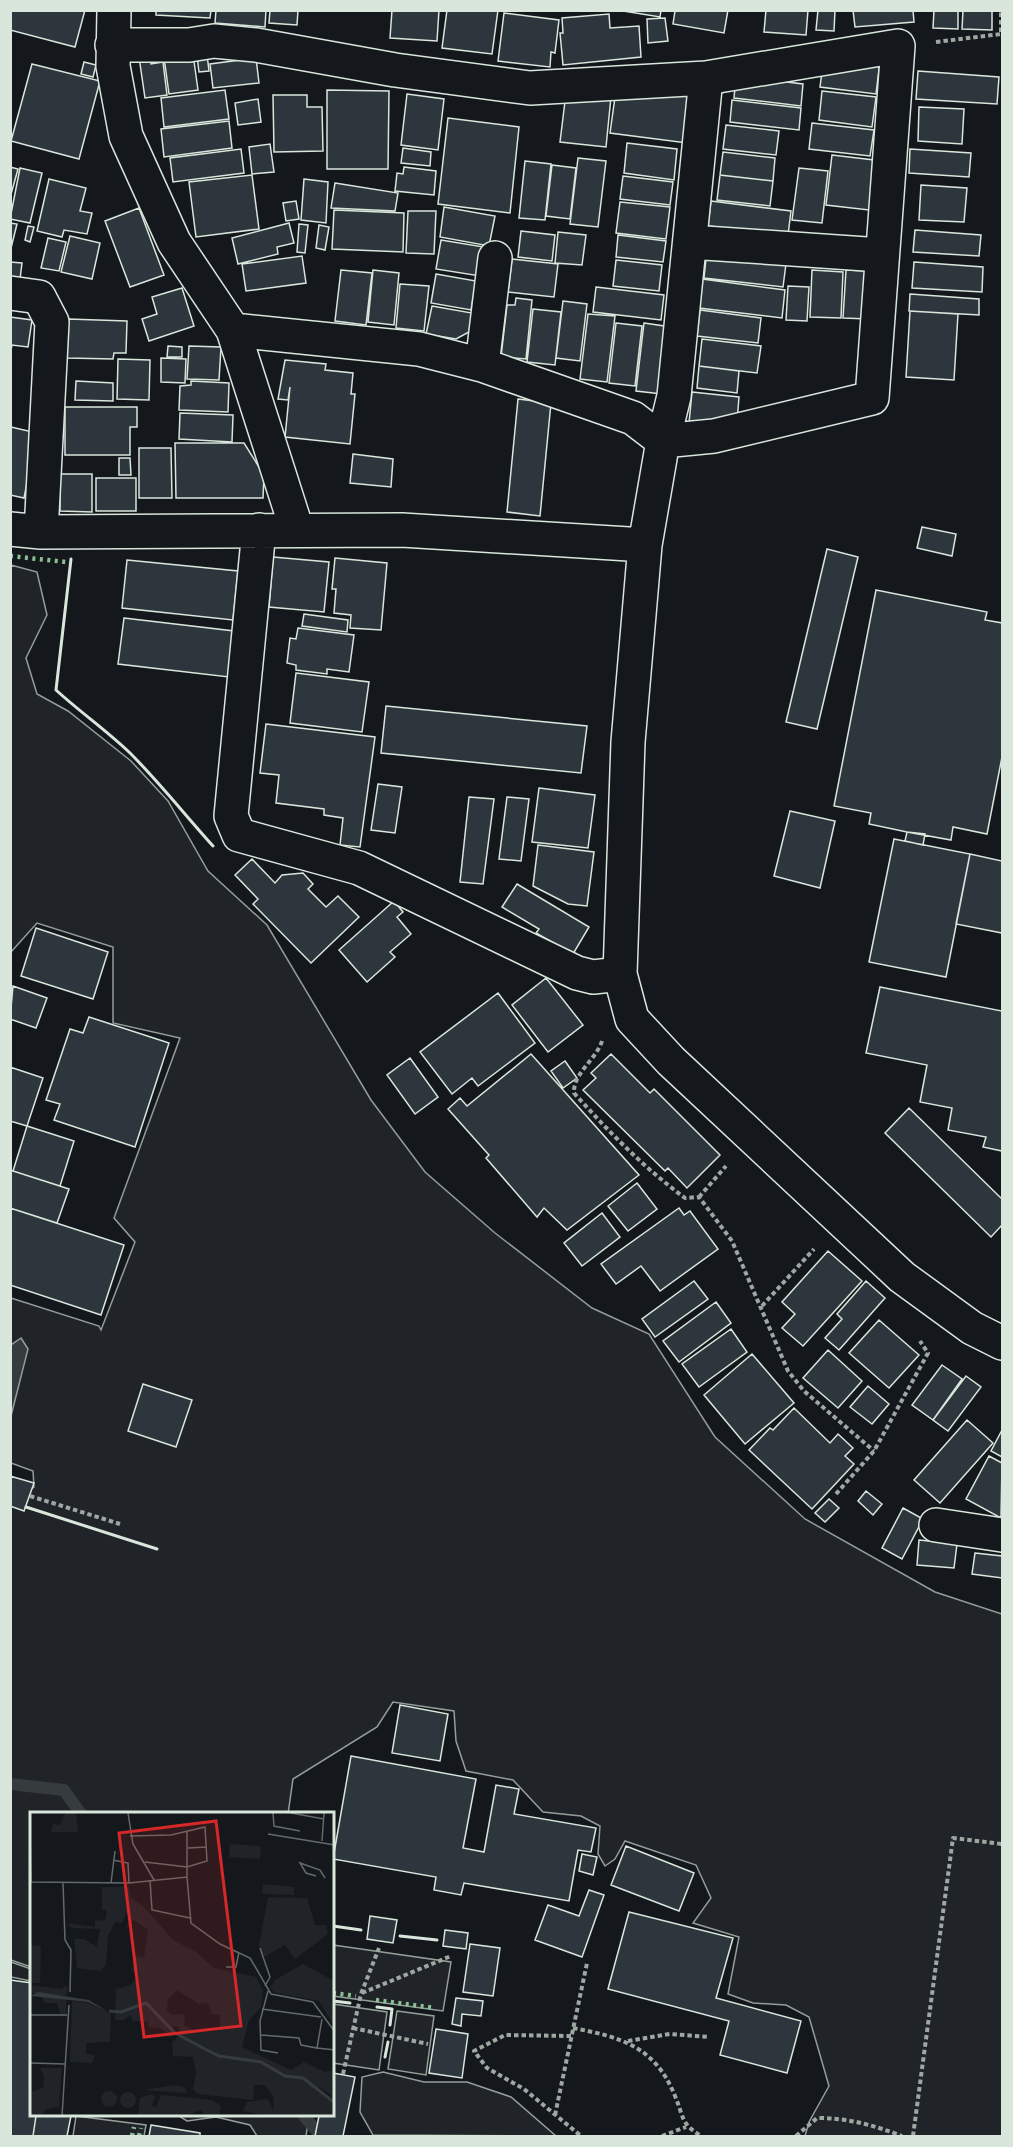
<svg xmlns="http://www.w3.org/2000/svg" width="1013" height="2147" font-family="'Public Sans',sans-serif">
	<rect width="100%" height="100%" fill="#14181c"/>
	<path fill="#202428" stroke="#939e99" stroke-width="1.5" d="M11,565L37,572L47,615L26,658L37,694L68,711L131,761L168,801L208,871L267,925L371,1100L425,1172L495,1233L592,1308L649,1334L715,1437L805,1519L935,1592L1002,1614V2136H805L809,2122L829,2086L809,2017L786,2005L753,2003L728,1994L739,1937L693,1923L711,1898L696,1865L625,1841L615,1859L605,1866L598,1854L600,1826L581,1816L543,1812L513,1780L466,1771L456,1741L454,1711L393,1702L377,1727L293,1779L288,1814H32L31,1967L11,1960V1502L34,1487L33,1471L11,1463V1298L99,1326L101,1330L135,1242L114,1218L180,1038L113,1023V947L37,923L11,952Z
		M333,1945L451,1962L443,2011L333,1996Z
		M11,1962L31,1969V1981L11,1977Z
		M333,2004L387,2012L379,2070L333,2063Z
		M397,2011L434,2016L426,2075L388,2069Z
		M383,2072L424,2082H467L511,2097L556,2136L373,2135L360,2112L362,2077Z
		M76,2116L146,2125L144,2136H73Z
		M179,2116H309L306,2136H257L250,2125L216,2117L187,2121Z"/>
	<path fill="#363b3e" stroke="#939e99" stroke-width="1.5" d="M21,1338L28,1349L11,1416V1345Z"/>
	<g fill="none" stroke-linecap="round" stroke-linejoin="round">
		<path stroke="#363b3e" stroke-width="12" d="M10,1784L64,1790L81,1814
			M304,2116L321,2136"/>
	</g>
	<path fill="#2c363c" stroke="#d8e6dc" stroke-width="1.5" d="M10,10H85L75,47L10,30Z
		M156,10H211L210,18L156,15Z
		M216,10H266L265,27L215,23Z
		M270,10H298L297,25L269,23Z
		M392,10H439L437,41L390,38Z
		M447,10H498L492,54L442,48Z
		M617,10H661L660,17Z
		M673,10H728L724,33L673,24L675,11Z
		M766,10H808L806,35L764,32Z
		M818,10H835L834,31L816,30Z
		M853,10H913L914,22L855,27Z
		M934,10H958V29L933,28Z
		M963,10H992V30L962,29Z
		M504,13L559,20L555,53L551,52L550,67L498,61Z
		M609,14L610,28L639,26L641,57L563,65L560,33H563L562,18Z
		M665,18L668,41L648,43L647,19Z
		M193,54L198,90L169,94L164,57Z
		M207,54L209,71L199,72L197,56Z
		M150,56L151,64L163,62L167,95L145,98L139,57Z
		M256,58L259,83L213,88L210,64Z
		M880,61L876,94L820,87L823,64Z
		M84,62L96,65L93,77L81,74Z
		M32,64L100,81L79,159L11,141Z
		M918,71L999,77L997,104L916,99Z
		M736,76L803,84L801,106L734,98Z
		M697,82L687,143L610,133L616,90Z
		M225,90L229,119L164,127L161,98Z
		M327,90L389,91L388,169H327Z
		M822,91L876,97L872,127L819,120Z
		M566,93L611,97L606,147L560,142Z
		M407,94L444,99L438,150L401,145Z
		M273,95H307V107H322L323,151L274,152Z
		M258,99L261,122L238,125L235,103Z
		M732,100L801,108L799,130L730,122Z
		M919,107L964,109L962,144L918,141Z
		M448,118L519,127L510,213L438,204Z
		M229,121L232,148L164,157L161,129Z
		M812,123L874,130L870,156L809,149Z
		M726,125L779,131L776,155L723,149Z
		M627,143L677,149L674,180L624,173Z
		M270,144L274,172L252,174L249,147Z
		M403,148L431,152L430,166L401,163Z
		M241,149L244,173L173,182L170,158Z
		M910,149L971,153L969,177L909,173Z
		M723,152L775,158L773,181L720,175Z
		M832,155L874,160L869,210L826,205Z
		M578,158L606,161L598,227L570,224Z
		M525,161L551,164L545,220L519,218Z
		M552,165L576,168L570,219L546,216Z
		M10,167L18,169L10,198Z
		M404,167L436,171L434,195L395,191L397,173L403,174Z
		M20,168L42,173L30,223L10,219Z
		M799,168L828,171L822,223L792,220Z
		M252,175L259,229L196,237L189,182Z
		M720,175L773,181L770,206L717,200Z
		M623,176L673,182L670,205L620,199Z
		M49,179L86,188L80,211L92,213L87,234L64,230L62,237L37,231Z
		M304,179L328,182L326,223L301,220Z
		M335,183L398,193L395,211L331,208Z
		M921,185L967,188L964,222L919,220Z
		M296,201L299,219L286,221L283,203Z
		M711,201L791,211L788,235L708,226Z
		M620,202L670,207L666,239L616,233Z
		M444,207L495,216L489,246L440,237Z
		M139,208L164,275L130,287L105,221Z
		M334,210L404,213L403,252L332,249Z
		M408,211H436L434,254L406,253Z
		M10,223L17,224L10,252Z
		M289,223L294,243L277,247L278,254L238,264L232,238Z
		M299,224L308,225L305,253L297,252Z
		M319,225L329,227L325,250L316,248Z
		M28,226L34,227L30,242L25,240Z
		M915,230L981,235L979,256L913,252Z
		M521,231L555,235L552,261L518,257Z
		M558,232L586,235L582,265L555,263Z
		M618,235L666,241L663,262L616,257Z
		M70,236L100,243L92,279L61,272Z
		M48,238L66,242L59,271L41,268Z
		M441,240L484,247L480,276L436,269Z
		M707,250L787,256L783,287L704,278Z
		M302,256L306,283L246,291L242,264Z
		M512,259L558,264L554,297L508,292Z
		M616,260L662,265L659,291L613,286Z
		M10,262L22,263L20,279L10,278Z
		M914,262L983,267L982,292L912,288Z
		M341,270L372,273L366,325L335,321Z
		M373,270L399,273L394,325L368,322Z
		M812,270L843,272L841,318L810,317Z
		M846,270L870,271L868,319L843,318Z
		M436,274L476,281L471,310L431,303Z
		M702,279L785,290L782,318L699,308Z
		M400,284L429,286L424,331L396,328Z
		M788,286L809,287L807,321L786,320Z
		M596,287L664,295L661,320L593,312Z
		M182,288L194,326L149,341L142,319L157,314L152,297Z
		M910,294L979,299V315L909,311Z
		M516,298L532,300L526,359L501,357L507,305H515Z
		M563,301L587,304L580,361L556,358Z
		M432,306L472,313L469,332L456,339L426,334Z
		M533,309L561,312L555,365L527,362Z
		M700,310L761,318L758,343L697,336Z
		M910,311L958,314L954,380L906,377Z
		M588,314L615,316L607,382L580,379Z
		M10,317L32,320L28,347L12,345L10,355Z
		M68,319L127,321L126,353H114L113,359L67,358Z
		M616,323L642,326L635,386L609,383Z
		M644,323L671,327L662,394L636,391Z
		M702,339L761,346L757,373L699,366Z
		M168,346L182,347V357H167Z
		M189,346L221,347L219,380L187,379Z
		M161,358L186,359L185,383L161,382Z
		M118,359L150,360L149,400L117,399Z
		M285,360L326,364L325,370L353,373L351,394H355L350,444L285,437L290,387L288,400L278,399Z
		M699,366L739,371L737,393L697,388Z
		M76,381L113,383V401L75,400Z
		M191,381L229,383L228,412L179,410L180,386L191,385Z
		M692,392L739,397L737,422L689,423Z
		M518,399L551,403L540,516L507,512Z
		M65,407H137V427H130V455H65Z
		M180,413L233,415L232,442L179,439Z
		M11,427L37,433L24,498L10,495Z
		M175,443H244L264,475L263,498H176Z
		M139,448H171L172,498H139Z
		M353,454L393,459L391,487L350,483Z
		M119,458H130L131,475H119Z
		M60,474H92V512L60,511Z
		M96,478H136V511H96Z
		M922,527L956,534L952,556L917,548Z
		M827,549L858,557L817,729L786,722Z
		M273,557L329,562L324,612L269,607Z
		M335,558L387,563L381,630L350,628L351,615L334,613L336,589H332Z
		M127,560L238,571L233,620L122,608Z
		M876,590L987,612L985,620L1002,623V757L987,834L953,827L951,840L907,832L869,824L871,813L834,806Z
		M304,614L348,620L347,632L302,626Z
		M124,618L234,631L229,677L118,664Z
		M298,628L354,635L349,672L327,669V674L296,670V665L287,663L290,638L296,639Z
		M296,673L369,682L362,732L290,723Z
		M386,706L587,726L581,773L381,753Z
		M266,724L375,737L360,847L340,845L343,818L324,815V809L276,803L279,775L260,773Z
		M378,784L402,787L395,833L371,830Z
		M539,788L595,795L588,848L532,842Z
		M469,797L494,799L483,884L460,882Z
		M507,797L529,799L521,861L499,859Z
		M790,811L835,821L820,888L774,876Z
		M907,832L925,834L923,845L905,841Z
		M894,839L970,854L946,977L869,962Z
		M538,845L594,852L587,906L568,904L533,886Z
		M970,854L1002,861V933L956,924Z
		M252,859L275,883L282,875L303,873L313,884L308,889L326,907L338,896L359,917L311,963L253,904L258,899L235,875Z
		M517,884L589,927L573,954L536,933L539,929L502,907Z
		M394,901L403,912L397,917L411,934L390,952L395,957L367,982L339,950Z
		M36,928L108,952L93,999L21,976Z
		M546,978L583,1025L548,1052L512,1005Z
		M13,986L47,998L36,1028L10,1019Z
		M880,987L1002,1011V1151L983,1147L986,1137L948,1130L952,1108L920,1102L927,1065L866,1053Z
		M498,993L535,1043L478,1086L472,1078L452,1094L420,1052Z
		M89,1017L169,1043L135,1147L54,1120L60,1104L46,1100L70,1029L83,1033Z
		M531,1054L639,1175L567,1230L544,1208L537,1217L486,1158L489,1155L448,1109L460,1098L467,1106Z
		M611,1054L650,1093L654,1089L720,1155L687,1188L668,1168L665,1171L583,1090L596,1078L591,1073Z
		M410,1058L438,1097L415,1114L387,1075Z
		M565,1061L577,1078L563,1088L551,1071Z
		M10,1067L43,1078L27,1126L10,1121Z
		M909,1108L1002,1199V1225L991,1237L885,1133Z
		M27,1126L74,1141L60,1186L13,1171Z
		M10,1170L69,1189L57,1223L10,1208Z
		M637,1183L657,1209L628,1231L608,1206Z
		M10,1208L124,1245L101,1315L10,1285Z
		M679,1208L684,1215L690,1211L718,1249L660,1291L641,1266L616,1284L601,1264Z
		M602,1213L620,1237L582,1266L564,1243Z
		M828,1251L862,1281L803,1346L782,1328L795,1314L782,1302Z
		M694,1281L708,1299L655,1337L642,1319Z
		M866,1281L885,1298L839,1350L825,1338L842,1319L837,1314Z
		M716,1302L731,1323L679,1362L663,1341Z
		M879,1320L919,1355L889,1388L849,1353Z
		M731,1329L747,1352L699,1387L682,1364Z
		M828,1350L862,1381L838,1408L803,1378Z
		M752,1354L794,1403L745,1444L704,1395Z
		M942,1365L962,1379L933,1420L912,1405Z
		M966,1376L981,1387L948,1431L933,1420Z
		M143,1384L192,1400L176,1447L128,1431Z
		M868,1386L889,1404L872,1424L850,1407Z
		M794,1408L830,1443L838,1434L853,1448L845,1456L854,1464L812,1509L749,1450L770,1428L773,1430Z
		M967,1420L993,1443L940,1503L914,1480Z
		M1002,1430V1457L991,1451Z
		M989,1456L1002,1463L1001,1518L966,1499Z
		M10,1476L34,1483L24,1511L10,1506Z
		M866,1491L882,1504L873,1515L858,1501Z
		M829,1499L839,1508L825,1522L815,1513Z
		M903,1508L923,1519L902,1559L882,1548Z
		M919,1540L957,1544L954,1568L917,1565Z
		M975,1553L1002,1556V1578L972,1574Z
		M400,1705L448,1714L440,1761L392,1753Z
		M351,1756L476,1779L463,1848L484,1852L496,1785L519,1789L514,1814L596,1828L591,1852L578,1850L569,1901L464,1883L461,1895L434,1890L436,1877L333,1859Z
		M626,1846L694,1873L679,1911L611,1885Z
		M582,1854L597,1857L593,1875L579,1871Z
		M589,1890L604,1895L582,1957L535,1940L548,1905L579,1916Z
		M629,1912L733,1938L716,1998L801,2021L787,2073L720,2055L729,2021L608,1989Z
		M370,1916L397,1920L393,1943L367,1939Z
		M445,1930L468,1933L466,1949L443,1946Z
		M470,1944L500,1948L493,1996L463,1992Z
		M10,1980L32,1983V2116H36L33,2136H10Z
		M456,1998L483,2001L481,2016L462,2014L461,2026L452,2024Z
		M436,2029L468,2034L462,2078L429,2073Z
		M333,2073L355,2077L343,2136H315L319,2116H333Z
		M36,2116H71L67,2136H33Z
		M151,2125L200,2133V2136H149Z"/>
	<g fill="none" stroke-linecap="round" stroke-linejoin="round">
		<g stroke="#d8e6dc" stroke-width="36">
			<path id="minor" d="M114,10L113,66L126,136L174,242L233,330L297,530
				M112,45H189L214,41L256,45L395,70L530,88L706,78L898,46L872,398L714,436L663,441L633,418L482,365L419,349L233,330
				M690,242L881,255
				M10,293L39,297L52,322L41,532
				M482,365L495,258
				M10,529L41,532L402,530L645,545L628,742L620,974L632,1019L671,1061L902,1277L972,1328L1002,1343
				M259,530L231,816L239,835L359,868L577,973L593,977L620,974
				M645,545L663,441L674,396L706,78
				M936,1525L1002,1535"/>
		</g>
		<path stroke="#9da8a2" stroke-width="4" stroke-dasharray="4.5 3" stroke-linecap="butt" d="M936,42L1001,34V10
			M602,1041C596,1060 573,1073 574,1093C608,1131 643,1167 685,1198L699,1197L732,1241L788,1371L804,1391L874,1451
			M699,1197L726,1166
			M762,1306L814,1249
			M836,1494L874,1451L928,1353L920,1341
			M30,1496L120,1524
			M362,1993L451,1956
			M353,2028L428,2044
			M573,2028C620,2037 655,2046 675,2096C684,2117 680,2123 701,2136
			M571,2036L505,2035L474,2051L487,2068L524,2089L581,2136
			M628,2041L670,2034L709,2037
			M343,2074L361,1994L379,1948
			M555,2115L587,1963
			M662,2136L686,2127
			M796,2136L817,2118C848,2118 873,2125 902,2136
			M913,2136L953,1838L1002,1844"/>
		<use href="#minor" stroke="#14181c" stroke-width="33"/>
		<path stroke="#8ac095" stroke-width="4.5" stroke-dasharray="3 4.5" stroke-linecap="butt" d="M10,556L66,562
			M333,1993L356,1996
			M376,2000L435,2008
			M132,2136L134,2127
			M139,2136L141,2128"/>
		<path stroke="#d8e6dc" stroke-width="3" d="M71,559L56,690C80,712 106,730 130,753C159,782 185,815 213,846
			M26,1507L157,1549
			M333,1926L361,1930
			M400,1936L437,1940
			M333,2001L350,2003
			M377,2007L392,2009L390,2025
			M385,2057L388,2042"/>
	</g>
	<g transform="translate(30 1812)">
		<rect width="304" height="304" fill="#14181c"/>
		<path d="M35,1H46L48,20H21L23,12L30,13ZM200,32L231,34L230,47L199,45ZM233,72L264,75V83L232,82ZM72,75H99L101,86L114,95L143,128L166,140L184,156L226,165L233,178L231,195L219,208L212,235L261,258L274,250L295,260L304,258V288L299,281L288,275L286,278L302,290L304,304H239L213,299L217,290L238,287L243,298L244,285L235,273H224L223,288L168,282L163,277L166,261L163,245L143,244L142,231L151,221L148,214H143L142,225L130,216L118,215L119,209H103L100,203L94,208H85L86,177L100,173L110,162L102,159L105,144L114,146L118,118L104,108L95,118L101,106L96,101L92,111L85,110L78,124L76,153L70,159L47,156L44,127H54L67,135L70,117L42,116L37,111L65,115V108L75,109L77,98H72ZM147,178L169,192L177,190L182,202L190,203V219L170,220L154,214L155,202L142,203L137,198L138,187ZM238,85L277,86L285,113H296L298,122L265,147L255,133L234,145L229,133ZM0,133L11,134L10,171H0ZM273,152L304,169V214L289,189L245,181L240,176L245,168ZM0,173L32,177L36,173L38,178L36,184L0,181ZM12,184L36,187V202H30L27,191H14ZM42,189L58,191L81,202L80,230L56,231V242L65,243L62,251L40,250ZM10,256H32L29,295L16,297L11,304L0,303V280L13,276L14,264ZM145,273L154,275L157,281L113,278ZM71 287a8 8 0 1 1 16 0a8 8 0 1 1-16 0ZM90 288a8 8 0 1 1 16 0a8 8 0 1 1-16 0ZM122,282L125,285L122,294L126,295L131,283L182,288L191,294L189,304H176L171,298L155,304H108L110,286Z" fill="#202428" fill-rule="evenodd"/>
		<path d="M8,180L59,188L80,201L58,190L0,184Z" fill="#363b3e"/>
		<path fill="none" stroke="#363b3e" stroke-width="3" d="M79,199L91,200L116,191L145,221L175,237L189,244L231,250L255,264L273,266L305,291"/>
		<path fill="none" stroke="#626a69" stroke-width="1.5" d="M98,1L103,32L124,68M243,1L244,14L270,19M261,1L294,7M0,21L1,70L99,71L157,65L161,111L190,132L220,146L241,182L283,190L305,220M238,22L305,33M100,24L141,23L175,15L177,49L157,55L115,50M292,29L294,1M158,36L176,35M83,48L98,51L99,71M286,64L276,61L270,51L290,58L295,66M157,65V20M120,68L122,98L160,106M33,71L35,128L41,138L40,180M81,71L85,39M230,136L240,165L235,174M196,155H206L209,140M238,179L230,209L231,238L248,241M232,197L291,205M0,203H37M231,223L269,226L271,233L287,236L292,207M287,236L305,238M0,251L35,252M32,304L39,193"/>
		<path fill="#d62828" fill-opacity="0.15" stroke="#d62828" stroke-width="3" d="M186,9L211,214L114,225L89,21Z"/>
		<rect width="304" height="304" fill="none" stroke="#d8e6dc" stroke-width="3"/>
	</g>
	<rect width="1013" height="2147" fill="none" stroke="#d8e6dc" stroke-width="24"/>
</svg>
